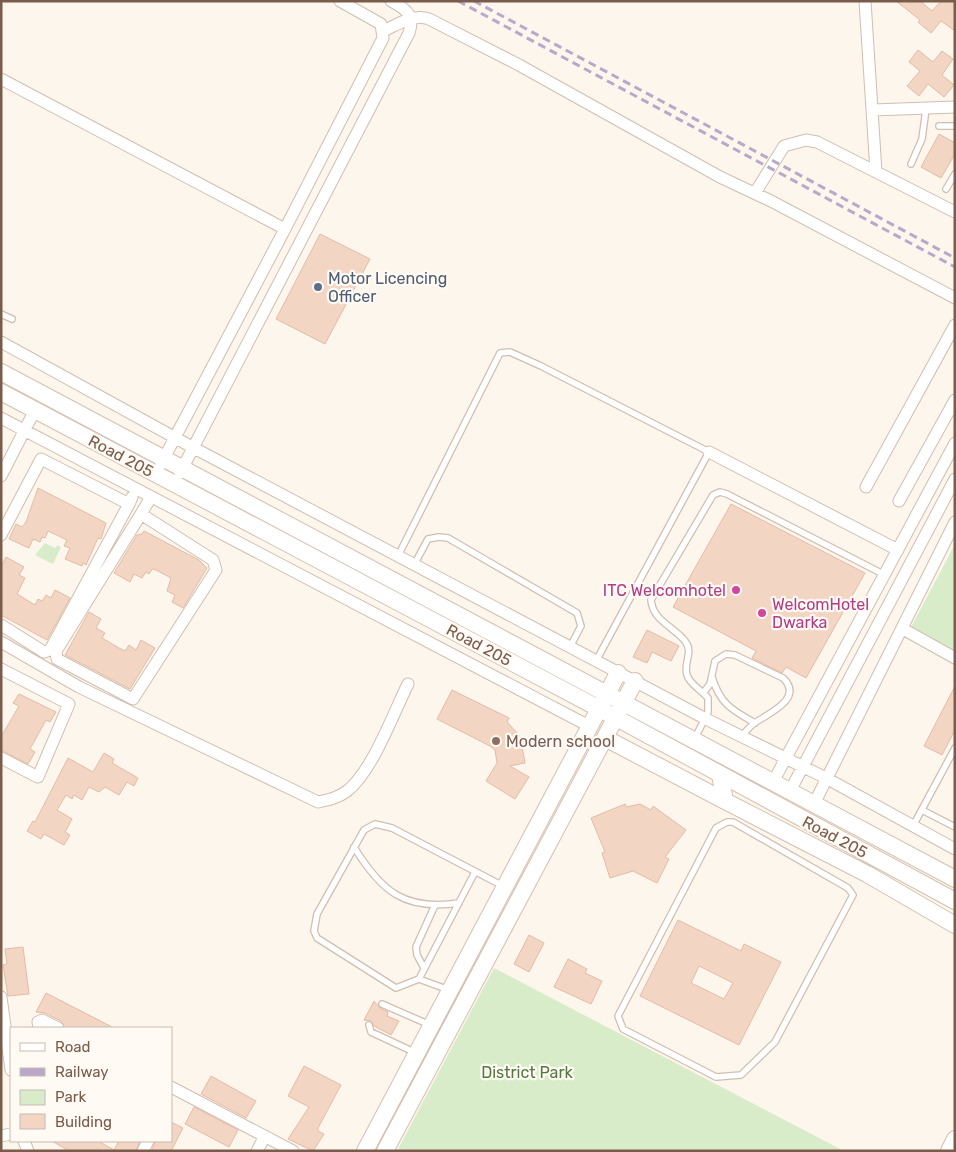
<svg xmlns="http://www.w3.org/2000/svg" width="956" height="1152" font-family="Rubik,sans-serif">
	<rect width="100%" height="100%" fill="#fdf6ec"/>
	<path fill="#d8ecc9" d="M45,543L55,548L58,545L61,547L53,564L35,555Z
		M955,544V655L909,631Z
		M494,968L844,1151H397Z"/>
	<path fill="#f3d5c3" stroke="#e6bba3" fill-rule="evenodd" d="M896,1H920L932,11L941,1H955V31L941,21L931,33L918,22L920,20Z
		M918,50L933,62L942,51L953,59L942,75L954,85L944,97L928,84L919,96L907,86L920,71L909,62Z
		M939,134L955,143V154L941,178L921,167Z
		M320,234L370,259L325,344L276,319Z
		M38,488L106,523L101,539L98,538L86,565L83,563L82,566L65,559L70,548L64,546L67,540L48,531L45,538L42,537L40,542L33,539L29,548L9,539L16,524L22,527L26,522Z
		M731,504L865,573L806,678L786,667L782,673L752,658L756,651L673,607Z
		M144,531L199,560L207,568L183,608L172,602L175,595L167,591L171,578L156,570L152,569L149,574L146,572L142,578L134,574L130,582L114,573L137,535L142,534Z
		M6,557L24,567L19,575L25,578L17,594L35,605L38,599L42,601L46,595L51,598L55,590L70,598L47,640L1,615V567Z
		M89,612L101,619L96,628L105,633L102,638L119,648L125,651L129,645L136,650L141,640L155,648L130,689L65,655Z
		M647,630L679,646L671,661L652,652L647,663L633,657Z
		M955,686V730L942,755L924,746Z
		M452,690L509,718L507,722L520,736L525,763L510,766L529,777L515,799L486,781L497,763L495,750L490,746L437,719Z
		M19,694L56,712L50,722L46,720L30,749L35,752L28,764L1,750V737L19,706L13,703Z
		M104,753L114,759L112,763L138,778L134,786L127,782L119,795L105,787L99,792L89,787L82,800L74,795L72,799L66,795L57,810L72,819L65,832L70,835L64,845L44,834L41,839L27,831L33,821L35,822L68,758L93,772Z
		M625,804L626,807L640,804L651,810L653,806L686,830L665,857L669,859L657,883L633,871L610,878L602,853L605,852L591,818Z
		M678,920L741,951L744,944L781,962L739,1045L640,996ZM699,966L733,983L724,999L691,983Z
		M529,935L544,943L529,972L514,964Z
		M23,947L29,994L8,996L3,965L7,964L5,949Z
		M568,959L587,969L585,973L602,981L591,1004L554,987Z
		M46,993L114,1028H65L61,1021L45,1013L36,1012Z
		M374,1001L380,1008L388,1012L387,1016L399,1021L391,1035L374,1026L371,1021L364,1020Z
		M304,1066L341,1085L318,1128V1131L324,1134L313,1151L288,1139L309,1107L288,1096Z
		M211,1076L256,1101L246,1118L201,1094Z
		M194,1107L238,1130L229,1147L185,1124Z
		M171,1122L183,1128L171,1151H152L155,1141H171Z
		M52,1141H98L114,1150L119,1141H140L136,1151H69Z"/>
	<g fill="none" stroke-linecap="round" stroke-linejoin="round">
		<g stroke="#d1beb0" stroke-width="8">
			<path id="lane" d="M939,126H955
				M911,164L922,139L926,109
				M946,189L955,174
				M1,314L12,319
				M398,556L500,353L510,352L541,366L709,452L596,661
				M414,565L428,539L439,537L448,538L577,613L581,626L570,647
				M712,677C720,704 732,710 755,723
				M704,692L710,684L715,661L726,654L735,655L783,678C804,698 770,713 756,722C750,726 746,731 742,736
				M694,740L708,712V698C702,690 690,685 687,675C683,663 694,652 685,641C673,626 653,621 651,600L713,495L720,492L727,494L885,575
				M922,810L955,827
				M727,822H733L848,888L853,895L775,1042L741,1075L716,1077L623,1029L618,1016L716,828Z
				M913,826L955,748
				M354,847C381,891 404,911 459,903
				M424,968L417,955L416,947L435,905
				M419,979L475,872
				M449,990L419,979L396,988L317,938L314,931L317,914L364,830L375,824L392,828L503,886
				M382,1004L430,1025
				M369,1025L371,1032L414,1052"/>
		</g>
		<g stroke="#d1beb0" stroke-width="13">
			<path id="street" d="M865,1L876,172
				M383,31C397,25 414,13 429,19L519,65L720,177L771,201L955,298
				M1,79L285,229
				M873,110L955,107
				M755,193L784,146L806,140L817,142L955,212
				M1,342L192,447L706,719L826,778L955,849
				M1,418L589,726
				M709,452L898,550
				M161,464L285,229L383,38L381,24L340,1
				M180,473L409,33C415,15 406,9 391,1
				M1,476L35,410
				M866,487L955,325
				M899,501L955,400
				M141,514L213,560L216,570L133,699L57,659L56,651L141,514L151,497
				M1,535L41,459L129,504L132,497
				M1,625L44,652L50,650L129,504
				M903,629L955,658
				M1,642L79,687L318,802C328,800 338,798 347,791C372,772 393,714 408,684
				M1,669L69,704L38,777L1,758
				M773,782L955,443
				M790,791L955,479
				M814,804L955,522
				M1,997L11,1070
				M39,1028L38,1022L42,1020L58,1028
				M171,1087L293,1151
				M1,1136L11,1134
				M24,1141L28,1151
				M143,1151L148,1141
				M257,1151L265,1136"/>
		</g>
		<g stroke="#d6c0b0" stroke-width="18">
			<path id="secondary" d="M1,372L955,879
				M1,392L598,708L955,901
				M605,738L725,801
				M720,775L725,801L867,874L955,925
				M365,1151L618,673
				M385,1151L635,681
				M949,1151L955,1139"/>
		</g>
		<use href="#lane" stroke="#fff" stroke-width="5.5"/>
		<use href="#street" stroke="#fff" stroke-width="11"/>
		<use href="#secondary" stroke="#fff" stroke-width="16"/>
		<path stroke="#b9a8c9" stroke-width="3" stroke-dasharray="8 5" stroke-linecap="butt" d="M458,1L955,267
			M474,1L955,258"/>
	</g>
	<circle fill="#5c6f8a" stroke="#fffaf3" stroke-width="2" cx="318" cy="287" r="5"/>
	<g fill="#d1479c" stroke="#fffaf3" stroke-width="2">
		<circle cx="736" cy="590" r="5"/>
		<circle cx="762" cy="613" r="5"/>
	</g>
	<circle fill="#8d6e63" stroke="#fffaf3" stroke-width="2" cx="496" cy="741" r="5"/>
	<g text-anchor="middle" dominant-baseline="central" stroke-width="4.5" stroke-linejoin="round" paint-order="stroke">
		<g font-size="16" fill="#4e5e75" stroke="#fffaf3" text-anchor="start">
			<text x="328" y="278">Motor Licencing<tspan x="328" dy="18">Officer</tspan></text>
		</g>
		<g font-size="16" fill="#7a5c4d" stroke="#fffaf3">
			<text transform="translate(121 456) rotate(28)">Road 205</text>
			<text transform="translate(479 645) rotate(28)">Road 205</text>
			<text transform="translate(835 837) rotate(28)">Road 205</text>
		</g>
		<g font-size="16" fill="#b23c85" stroke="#fffaf3" text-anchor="end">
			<text x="726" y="590">ITC Welcomhotel</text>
			<text x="772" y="604" text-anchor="start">WelcomHotel<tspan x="772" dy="18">Dwarka</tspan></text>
		</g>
		<g font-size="16" fill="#785e54" stroke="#fffaf3" text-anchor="start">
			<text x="506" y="741">Modern school</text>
		</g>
		<g font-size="16" fill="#537a41" stroke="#fffaf3">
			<text x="527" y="1072">District Park</text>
		</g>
	</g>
	<rect width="956" height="1152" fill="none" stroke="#7a5c4d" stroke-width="5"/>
	<rect x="10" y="1027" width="162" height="115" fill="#fffaf3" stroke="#cabbb1"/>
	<rect x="20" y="1043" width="25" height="8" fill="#ffffff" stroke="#cabbb1"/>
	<text x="55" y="1052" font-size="15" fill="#7a5c4d">Road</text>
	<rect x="20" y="1068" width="25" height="8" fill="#b9a8c9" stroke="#cabbb1"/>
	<text x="55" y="1077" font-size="15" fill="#7a5c4d">Railway</text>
	<rect x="20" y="1090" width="25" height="15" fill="#d8ecc9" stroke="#cabbb1"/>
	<text x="55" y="1102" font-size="15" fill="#7a5c4d">Park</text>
	<rect x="20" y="1114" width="25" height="15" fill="#f3d5c3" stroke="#cabbb1"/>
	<text x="55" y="1127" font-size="15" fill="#7a5c4d">Building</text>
</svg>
